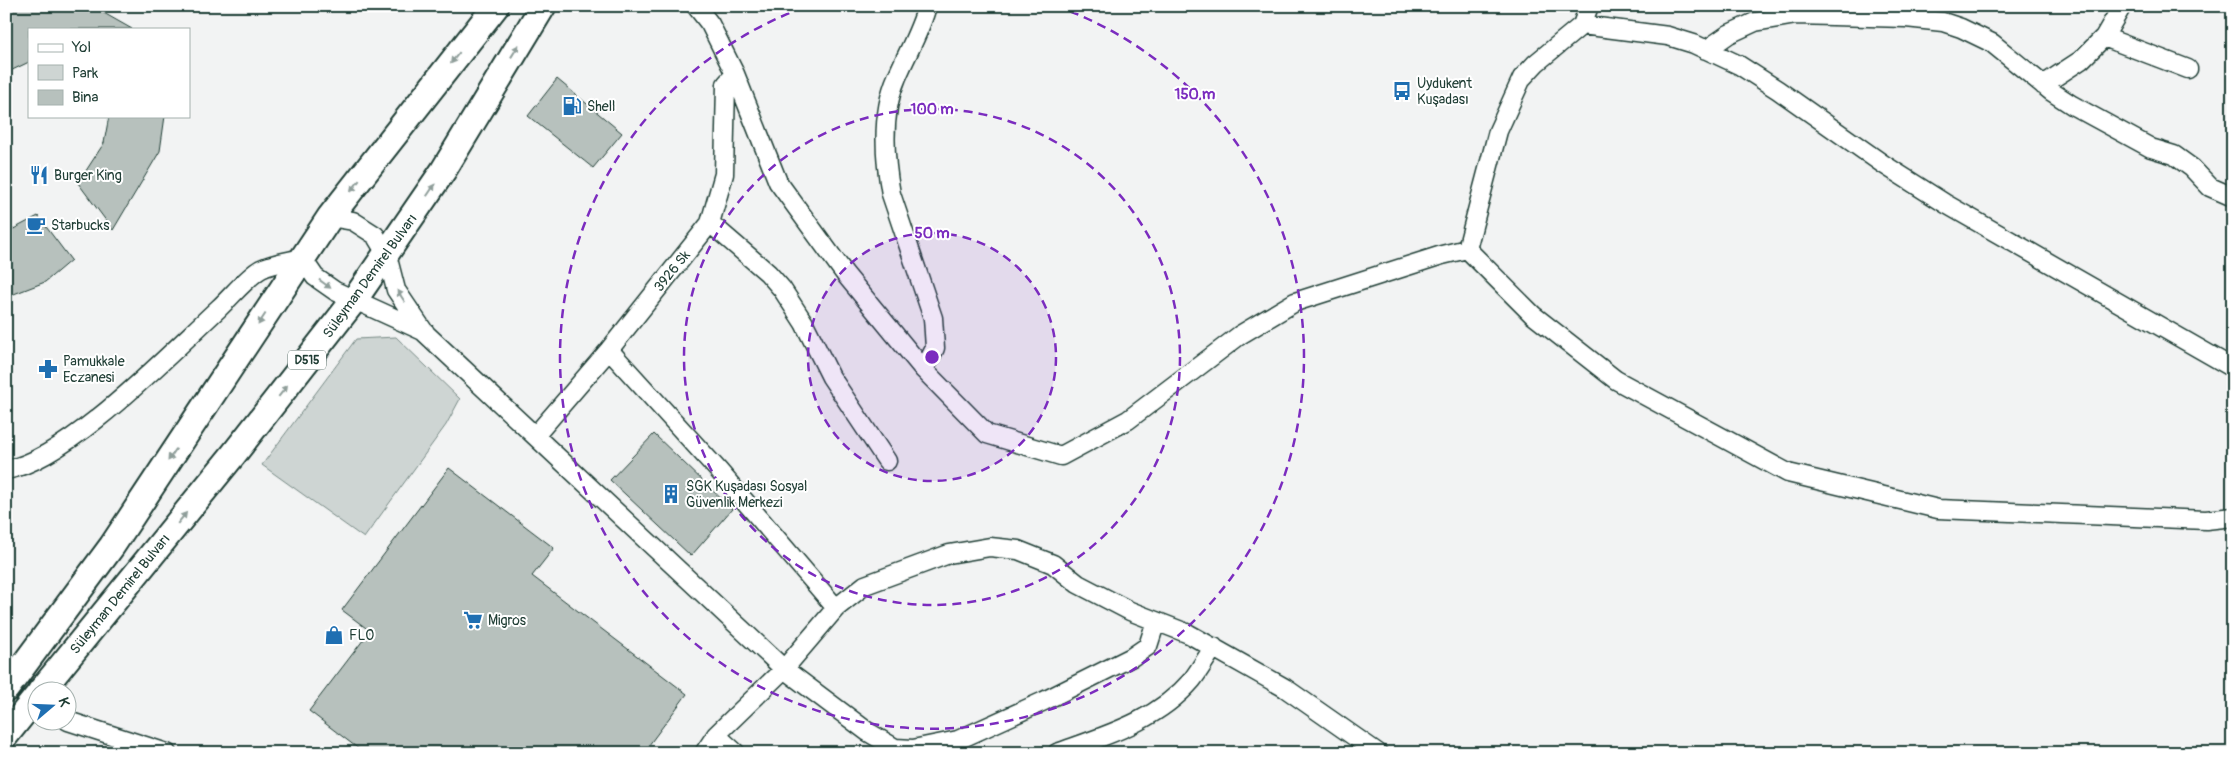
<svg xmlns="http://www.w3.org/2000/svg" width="2239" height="759" font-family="Pangolin,sans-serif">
	<rect width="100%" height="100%" fill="#f2f3f3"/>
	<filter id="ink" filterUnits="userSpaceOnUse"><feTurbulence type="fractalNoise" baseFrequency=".02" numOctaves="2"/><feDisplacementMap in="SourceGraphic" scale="10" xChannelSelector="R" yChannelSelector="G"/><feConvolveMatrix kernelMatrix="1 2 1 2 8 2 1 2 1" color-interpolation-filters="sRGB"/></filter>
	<g filter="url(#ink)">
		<path fill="#ced5d3" stroke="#768984" d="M396,337L460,399L446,425L364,538L262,465L356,339Z"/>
		<path fill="#b7c1bd" stroke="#1f3d34" d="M6,6H85L95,8L132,29H29V62L6,73Z
			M557,79L622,133L593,168L528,116Z
			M109,116H165L160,151L113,230L78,183L104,143Z
			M38,216L71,260L45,282L6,297V233Z
			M654,434L732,509L691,556L610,480Z
			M449,468L554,548L532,576L687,694L643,753H364L309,711L370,631L342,610Z"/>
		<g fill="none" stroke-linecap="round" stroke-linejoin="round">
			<g stroke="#1f3d34" stroke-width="21">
				<path id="minor" d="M696,6L710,24L735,74L778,182L845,274L924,370L987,434L1061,456L1128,420L1240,335L1295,302L1442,255L1467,249
					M1582,25L1668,36L1694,44L1739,65L1778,90L1883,164L1946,204L2233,368
					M2104,37L2188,69
					M1706,50L1729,34L1755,22L1796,15L1906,18L1943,22L1961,28L1992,43L2052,92L2072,105L2151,148L2174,155L2192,168L2210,187L2233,197
					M2043,85L2081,60L2104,37L2122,6
					M330,217L353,221L375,235L387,255L396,290L425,333L535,436L784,669L868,732L895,748L913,749L958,740L1044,701L1132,657L1148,646L1156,621
					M710,223L768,273L782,289L804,323L831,377L887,461
					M1467,249L1533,315L1616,380L1788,473L1938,509L2206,520L2233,517
					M1467,249L1498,131L1522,78L1536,63L1582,25L1589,6
					M609,350L719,471L836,608
					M924,370L935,348L933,318L891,194C884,156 881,113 897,77C907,53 920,32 927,6
					M535,436L609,350L710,223L724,174L726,84L735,74
					M6,470C68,460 171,352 219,308C231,297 248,276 261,269C272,263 290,261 302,258L315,277L335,291L425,332
					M68,721L167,753
					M716,735L736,753
					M704,753L716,735L784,669L836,608L865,585L949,554L990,547L1018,550L1053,564L1078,584L1130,611L1189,634L1285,688L1378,753
					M1057,753C1107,735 1157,721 1192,680C1200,670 1206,658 1214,647"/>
			</g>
			<g stroke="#1f3d34" stroke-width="29">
				<path id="highway" d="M6,689L112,546L330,217L496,6
					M40,692L233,455L355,299L443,171L543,6
					M6,735L38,695"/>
			</g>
			<use href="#minor" stroke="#fff" stroke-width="18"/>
			<use href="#highway" stroke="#fff" stroke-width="25"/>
		</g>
		<defs><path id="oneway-solid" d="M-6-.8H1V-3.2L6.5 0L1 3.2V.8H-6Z" transform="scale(1.25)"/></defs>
		<g fill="#8f9e9a">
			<use href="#oneway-solid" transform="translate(515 51) rotate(-58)"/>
			<use href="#oneway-solid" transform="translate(455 58) rotate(128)"/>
			<use href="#oneway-solid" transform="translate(355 186) rotate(128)"/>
			<use href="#oneway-solid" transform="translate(431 190) rotate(-56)"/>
			<use href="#oneway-solid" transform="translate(325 284) rotate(36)"/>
			<use href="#oneway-solid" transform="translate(401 296) rotate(-123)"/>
			<use href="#oneway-solid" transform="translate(262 319) rotate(123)"/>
			<use href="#oneway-solid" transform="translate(283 391) rotate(-52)"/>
			<use href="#oneway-solid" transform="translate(172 455) rotate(124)"/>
			<use href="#oneway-solid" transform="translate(182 518) rotate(-51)"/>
		</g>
	</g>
	<circle cx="932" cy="357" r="124" fill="#7b2cbf" fill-opacity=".12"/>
	<g fill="none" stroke="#7b2cbf" stroke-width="2.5" stroke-dasharray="9 6">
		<circle cx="932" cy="357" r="124"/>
		<circle cx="932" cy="357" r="248"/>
		<path d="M1056 6A372 372 0 1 1 808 6"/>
	</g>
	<defs>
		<g id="bus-bare" transform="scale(1.5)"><path d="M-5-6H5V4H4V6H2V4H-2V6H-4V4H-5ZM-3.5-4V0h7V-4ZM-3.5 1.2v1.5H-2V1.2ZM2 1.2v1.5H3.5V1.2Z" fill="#1f6fb2" stroke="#fff" stroke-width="2.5" paint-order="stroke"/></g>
		<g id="fuel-bare" transform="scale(1.5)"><path d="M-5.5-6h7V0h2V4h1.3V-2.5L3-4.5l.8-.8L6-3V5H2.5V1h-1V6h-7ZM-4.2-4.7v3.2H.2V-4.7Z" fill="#1f6fb2" stroke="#fff" stroke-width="2.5" paint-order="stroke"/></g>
		<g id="restaurant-bare" transform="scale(1.5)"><path d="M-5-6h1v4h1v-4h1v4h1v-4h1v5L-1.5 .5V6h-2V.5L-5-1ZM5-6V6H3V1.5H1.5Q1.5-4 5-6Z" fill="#1f6fb2" stroke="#fff" stroke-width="2.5" paint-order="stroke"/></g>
		<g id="cafe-bare" transform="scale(1.5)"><path d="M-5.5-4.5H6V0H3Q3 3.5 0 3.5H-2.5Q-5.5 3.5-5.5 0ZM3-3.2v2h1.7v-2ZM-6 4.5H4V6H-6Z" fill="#1f6fb2" stroke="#fff" stroke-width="2.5" paint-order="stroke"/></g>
		<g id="pharmacy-bare" transform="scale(1.5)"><path d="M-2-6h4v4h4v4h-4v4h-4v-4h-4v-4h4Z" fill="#1f6fb2" stroke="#fff" stroke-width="2.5" paint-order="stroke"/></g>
		<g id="building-bare" transform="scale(1.5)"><path d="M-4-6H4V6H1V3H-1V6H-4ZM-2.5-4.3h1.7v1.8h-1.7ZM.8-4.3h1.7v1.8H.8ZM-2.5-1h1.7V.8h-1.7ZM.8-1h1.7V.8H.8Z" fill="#1f6fb2" stroke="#fff" stroke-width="2.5" paint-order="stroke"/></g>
		<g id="supermarket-bare" transform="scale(1.5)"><path d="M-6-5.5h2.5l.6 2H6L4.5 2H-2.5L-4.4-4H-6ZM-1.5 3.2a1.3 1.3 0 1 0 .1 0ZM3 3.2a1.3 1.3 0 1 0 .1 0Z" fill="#1f6fb2" stroke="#fff" stroke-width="2.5" paint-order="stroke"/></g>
		<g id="shop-bare" transform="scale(1.5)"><path d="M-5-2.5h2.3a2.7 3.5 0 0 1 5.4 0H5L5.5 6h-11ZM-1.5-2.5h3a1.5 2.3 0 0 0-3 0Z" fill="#1f6fb2" stroke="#fff" stroke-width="2.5" paint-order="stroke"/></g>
	</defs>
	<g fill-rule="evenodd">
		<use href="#bus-bare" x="1402" y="91"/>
		<use href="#fuel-bare" x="572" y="106"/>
		<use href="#restaurant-bare" x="39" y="175"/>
		<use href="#cafe-bare" x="36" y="225"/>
		<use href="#pharmacy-bare" x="48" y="369"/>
		<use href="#building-bare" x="671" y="494"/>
		<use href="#supermarket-bare" x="473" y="620"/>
		<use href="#shop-bare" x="334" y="635"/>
	</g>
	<g text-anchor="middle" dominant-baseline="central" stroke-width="4" stroke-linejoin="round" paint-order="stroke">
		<rect fill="#fff" stroke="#627771" stroke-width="1" x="288" y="350.5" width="38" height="19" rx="4"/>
		<g font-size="12" font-weight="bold" fill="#1f3d34">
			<text x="307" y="360">D515</text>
		</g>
		<g font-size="14" fill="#1f3d34" stroke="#fff" text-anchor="start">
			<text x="1417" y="83">Uydukent<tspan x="1417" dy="16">Kuşadası</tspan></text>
			<text x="587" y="106">Shell</text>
			<text x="54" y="175">Burger King</text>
			<text x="51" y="225">Starbucks</text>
			<text x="63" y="361">Pamukkale<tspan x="63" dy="16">Eczanesi</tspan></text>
			<text x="686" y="486">SGK Kuşadası Sosyal<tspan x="686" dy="16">Güvenlik Merkezi</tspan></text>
			<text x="488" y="620">Migros</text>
			<text x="349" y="635">FLO</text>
		</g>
		<g font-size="14" fill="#1f3d34" stroke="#fff">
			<text transform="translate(672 271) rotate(-51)">3926 Sk</text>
			<text transform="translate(370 276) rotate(-54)">Süleyman Demirel Bulvarı</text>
			<text transform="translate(120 594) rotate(-51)">Süleyman Demirel Bulvarı</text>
		</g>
	</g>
	<circle cx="932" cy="357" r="8" fill="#7b2cbf" stroke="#fff" stroke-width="2.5"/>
	<g font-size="15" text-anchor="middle" font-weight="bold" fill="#7b2cbf" stroke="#fff" stroke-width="4" stroke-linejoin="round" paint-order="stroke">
		<text x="1195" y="99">150 m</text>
		<text x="932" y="114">100 m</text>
		<text x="932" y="238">50 m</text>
	</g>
	<rect width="2239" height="759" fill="none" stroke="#fff" stroke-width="25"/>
	<rect x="12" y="12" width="2214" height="734" fill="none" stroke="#1f3d34" stroke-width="2" filter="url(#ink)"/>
	<rect x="28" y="28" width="162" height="90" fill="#ffffff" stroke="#a5b1ae"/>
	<rect x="38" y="44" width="25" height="8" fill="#ffffff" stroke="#a5b1ae"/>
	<text x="72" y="52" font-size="15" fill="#1f3d34">Yol</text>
	<rect x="38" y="65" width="25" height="15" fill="#ced5d3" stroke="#a5b1ae"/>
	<text x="72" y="78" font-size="15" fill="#1f3d34">Park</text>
	<rect x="38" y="90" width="25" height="15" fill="#b7c1bd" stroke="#a5b1ae"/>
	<text x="72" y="102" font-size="15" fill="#1f3d34">Bina</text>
	<g transform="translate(52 706) rotate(71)"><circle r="24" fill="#ffffff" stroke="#a5b1ae"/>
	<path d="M0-4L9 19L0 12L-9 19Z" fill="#1f6fb2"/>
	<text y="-8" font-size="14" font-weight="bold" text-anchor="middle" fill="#1f3d34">K</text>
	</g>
</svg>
